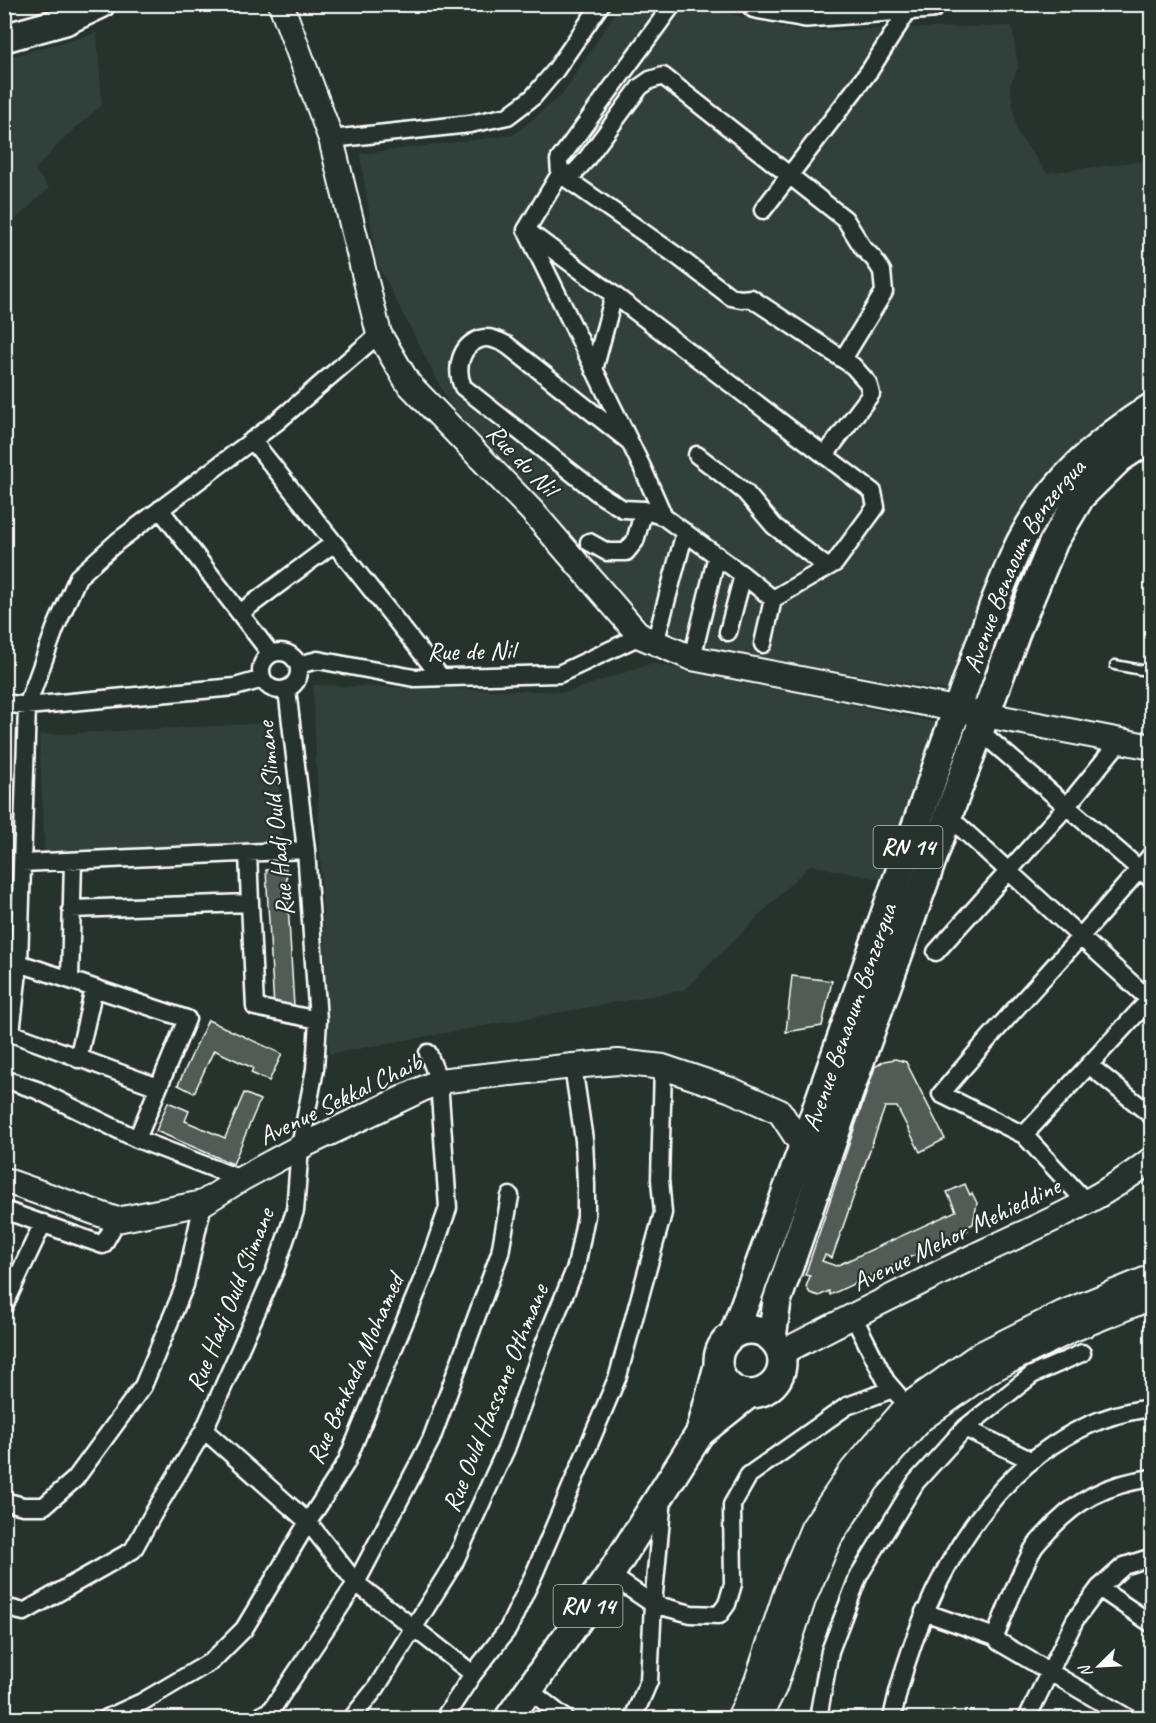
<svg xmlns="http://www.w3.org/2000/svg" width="1156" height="1723" font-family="Caveat,sans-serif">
	<rect width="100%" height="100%" fill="#26332d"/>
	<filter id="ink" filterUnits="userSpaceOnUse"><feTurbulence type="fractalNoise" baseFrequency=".0167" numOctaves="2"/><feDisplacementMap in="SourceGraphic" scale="12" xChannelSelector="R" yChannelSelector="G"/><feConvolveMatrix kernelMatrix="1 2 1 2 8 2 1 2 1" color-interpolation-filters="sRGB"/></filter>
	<g filter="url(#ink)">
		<path fill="#333f3a" d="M620,5H709L718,11L798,31L1012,26L1018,68L1010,85L1017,133L1047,173L1151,160V402L1076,455L951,691L683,644L643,616L449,403L377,263L360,154L513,135L562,95Z
			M97,33L102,105L63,139L35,170L49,188L5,229V58Z
			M652,663L938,723L880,879L810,865L684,990L329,1054L313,685L568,692Z
			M275,723L282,842L45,854L39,735Z"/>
		<path fill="#515c57" stroke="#fff" stroke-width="1.5" d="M286,869L294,1007L274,1008L266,870Z
			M792,976L832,981L822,1026L786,1032Z
			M208,1020L282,1054L269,1081L251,1073L253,1068L214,1050L194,1093L178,1085Z
			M895,1059L906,1062L945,1139L920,1152L897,1107H885L832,1258L825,1255L822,1261L836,1266L956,1211L947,1192L965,1184L970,1195L972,1193L977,1203L973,1224L967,1227L968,1230L830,1295L829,1291L819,1296L810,1293L806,1287L810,1276L805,1275L875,1067L884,1061Z
			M244,1093L260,1100L233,1164L156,1131L168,1102L189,1111L185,1121L225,1138Z"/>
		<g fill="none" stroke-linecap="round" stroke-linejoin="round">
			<g stroke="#fff" stroke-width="13">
				<path id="lane" d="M1115,665L1152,672"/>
			</g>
			<g stroke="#fff" stroke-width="21">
				<path id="street" d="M331,139L470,124L508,116L533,97L555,71L601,4
					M560,174L574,173L585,161L640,87L650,80L663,76L845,219L863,248L874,259L882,271L884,292L843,359
					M560,174L677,256L731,297L741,299L751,298L853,366L868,383L871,394L825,455
					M763,210L870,70L912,4
					M526,230L614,295L873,492L876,507L835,563L773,599L743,575L664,517L644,510
					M526,230L560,174L559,160L673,4
					M528,234L642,467L664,517
					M594,370L614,295
					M252,440L441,677
					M697,455L745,492L774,526L827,567
					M160,509L271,654
					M589,542L607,552H626L635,541L644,510L623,509L599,494L463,387C455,369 460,346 480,339C490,336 499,341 507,345L630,442
					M240,613L334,543
					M728,632L743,575
					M655,643L685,532
					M763,644L773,599
					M261 671a19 19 0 1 1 38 0a19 19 0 1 1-38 0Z
					M692,658L717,555
					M298,665L318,660L414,678L559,674L640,636
					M4,703L27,706L235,687L263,679
					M975,727L1152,880
					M948,816L1152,1002
					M248,853L250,903
					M22,863L306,850
					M71,909L250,903L255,1007L318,1020
					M936,952L1067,806L1120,741
					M4,955L19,963L11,1033L158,1087
					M70,979L73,861
					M78,1059L94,988
					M1089,1065L1152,1116
					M4,1079L37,1090L137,1139
					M1024,1135L1152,997
					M241,1179L137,1139L187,1019L19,963L27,706L55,629L78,577L118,541L278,421L379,334
					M1087,1203L1024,1135L941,1094C1009,1012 1084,937 1152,854
					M4,1210L103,1245L117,1220
					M4,1306L43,1223
					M853,1316L886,1381L898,1395
					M965,1428L1030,1460
					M204,1430L308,1522L356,1583L473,1674
					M4,1501L23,1506H44L75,1479L143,1386L185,1285L203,1203
					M610,1575L653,1604L691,1614L719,1615L727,1604L733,1584L732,1505L749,1475L847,1406L893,1389
					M1099,1588L1152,1624
					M4,1607L24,1612L133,1550L153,1514L204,1430L275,1270L295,1211L300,1147L315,1069L318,1020L306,850L287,689
					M924,1612L995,1637
					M529,1690L565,1718
					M107,1718L142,1702L212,1661L244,1629L308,1522L346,1463L427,1268L448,1208L439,1081L428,1053
					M257,1718L272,1709L356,1583L431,1440L500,1253L510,1196
					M352,1718L376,1688L454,1563L506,1449L542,1349L576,1267L586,1216V1185L584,1140L573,1066
					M444,1718L473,1674L508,1629L535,1572L618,1376L663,1213L660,1179L663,1067
					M633,1718L649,1681L653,1604L663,1498
					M818,1718L830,1651L859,1575L916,1482L965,1428L1032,1375L1082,1353
					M892,1718C919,1588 1004,1424 1152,1408
					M1027,1718L1075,1620L1099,1588L1124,1566L1152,1557
					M1128,1718L999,1642L995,1637C1006,1609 1017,1580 1031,1553C1034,1546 1040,1540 1045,1535C1075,1500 1107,1484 1152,1478"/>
			</g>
			<g stroke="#fff" stroke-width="28">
				<path id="secondary" d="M281,4L331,139L379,334L408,383L532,511L640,636L692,658L1152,747
					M780,1112L803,1147
					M4,1180L117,1220L203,1203L241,1179L300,1147L439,1081L573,1066L618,1062L663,1067L731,1090L780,1112
					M781,1353C848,1318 916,1284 985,1251C1043,1224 1101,1200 1152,1159
					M739,1718L757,1681L786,1593L813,1528L853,1469L907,1406L979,1355L1063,1313L1152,1277
					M759,1718L774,1688L803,1600L830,1537L867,1481L920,1420L989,1371L1071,1330L1152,1297"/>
			</g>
			<g stroke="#fff" stroke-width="32">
				<g id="primary">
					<path d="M756,4L806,13L931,4"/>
					<path d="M4,38L65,21L101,4"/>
					<circle cx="750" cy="1362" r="32"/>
					<path id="s1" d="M734,1333L803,1147L994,604C1003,583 1011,561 1021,541C1051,483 1098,441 1152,407"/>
					<path d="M772,1338L777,1301L865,1047L948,816L1018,627L1054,541L1081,496L1120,458L1152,437"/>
					<path d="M700,1433L718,1366"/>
					<path d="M509,1718L610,1575L700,1433L749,1394"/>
				</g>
			</g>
			<use href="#lane" stroke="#26332d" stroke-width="8"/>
			<use href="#street" stroke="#26332d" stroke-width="16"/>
			<use href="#secondary" stroke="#26332d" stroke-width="24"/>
			<use href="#primary" stroke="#26332d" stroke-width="27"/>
		</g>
	</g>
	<g text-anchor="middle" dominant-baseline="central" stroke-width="4.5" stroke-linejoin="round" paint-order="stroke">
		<g fill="#26332d" stroke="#bec2c0" stroke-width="1.5">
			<rect x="873.5" y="826" width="69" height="42" rx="4.5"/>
			<rect x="553.5" y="1585" width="69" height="42" rx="4.5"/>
		</g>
		<g font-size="24" font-weight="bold" fill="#fff">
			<text x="908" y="847">RN 14</text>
			<text x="588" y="1606">RN 14</text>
		</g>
		<g font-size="26" fill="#fff" stroke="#26332d">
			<text transform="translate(522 460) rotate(46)">Rue du Nil</text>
			<text stroke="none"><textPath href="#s1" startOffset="822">Avenue Benaoum Benzergua</textPath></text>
			<text transform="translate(471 651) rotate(-1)">Rue de Nil</text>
			<text transform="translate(275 819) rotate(-96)">Rue Hadj Ould Slimane</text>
			<text stroke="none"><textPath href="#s1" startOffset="336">Avenue Benaoum Benzergua</textPath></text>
			<text transform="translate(340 1099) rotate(-26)">Avenue Sekkal Chaib</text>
			<text transform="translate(956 1234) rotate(-26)">Avenue Mehor Mehieddine</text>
			<text transform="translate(230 1300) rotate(-68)">Rue Hadj Ould Slimane</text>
			<text transform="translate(355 1369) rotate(-66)">Rue Benkada Mohamed</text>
			<text transform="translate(495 1398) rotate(-68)">Rue Ould Hassane Othmane</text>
		</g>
	</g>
	<rect width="1156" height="1723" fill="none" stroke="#26332d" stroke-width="24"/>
	<rect x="12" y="12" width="1132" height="1699" fill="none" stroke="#fff" stroke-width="2" filter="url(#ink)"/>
	<g transform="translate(1099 1666) rotate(246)" stroke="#26332d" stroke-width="4.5" paint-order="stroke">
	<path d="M0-4.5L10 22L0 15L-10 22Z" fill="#ffffff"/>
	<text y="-9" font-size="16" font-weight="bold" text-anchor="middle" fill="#ffffff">N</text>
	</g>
</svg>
